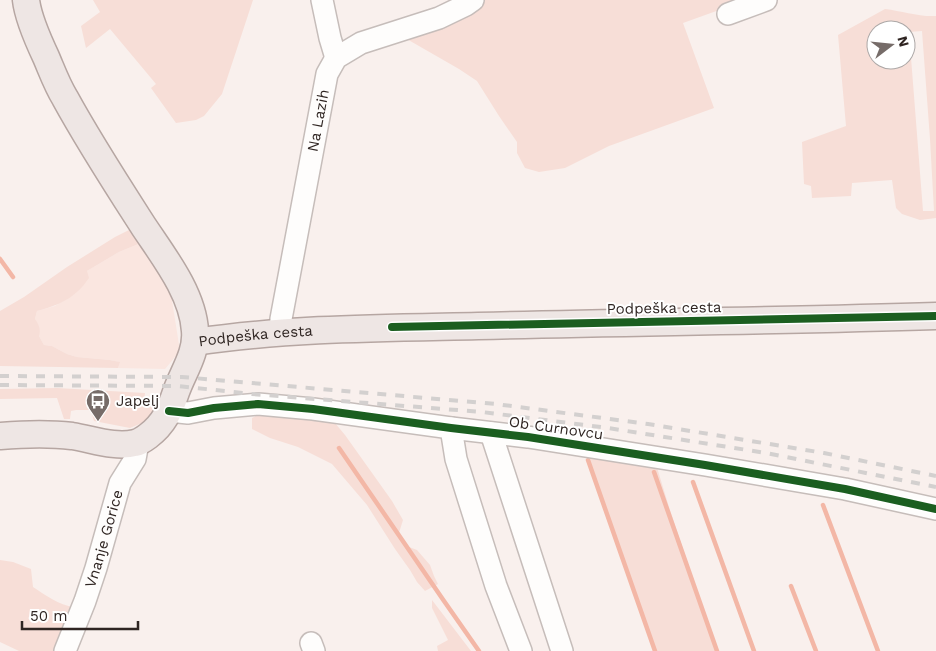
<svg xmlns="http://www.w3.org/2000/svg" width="936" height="651" font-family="'Work Sans',sans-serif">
	<rect width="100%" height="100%" fill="#f9f0ed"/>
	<path fill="#fae6e0" d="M141,243L171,294L180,351L165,369L118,368L119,362L110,360L77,357L67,354L52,346L44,345L39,336L35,319L37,311L55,306L67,299L87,271L119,252Z"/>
	<path fill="#f7ded7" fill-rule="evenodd" d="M93,0H253L222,94L204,116L196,120L176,123L151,88L156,84L110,29L86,48L81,26L100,12Z
		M482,0H747L683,23L714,108L609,146L565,168L539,172L525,168L517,153V142L499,116L477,81L459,69L405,38Z
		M885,9C902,11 919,17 936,16V218L920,220L902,214L896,208L892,180L852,183L851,196L812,198L811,186L804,184L802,142L846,126L838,35ZM876,30H906V60H876ZM922,31L930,139L934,211H923L909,32Z
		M131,229L141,243L119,252L87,271L89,278C86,282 82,288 78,291C67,302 52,307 37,311L35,319C39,325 41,329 39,336L44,345L52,346L67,354L77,357L110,360L120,362L118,368L0,366V311L24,297L67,267L115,237Z
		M57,388L145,393L144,404L155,405L156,410L142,423L130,428L94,421L92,414L89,410H76L71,411L70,419H64L57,398L0,399V389Z
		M260,414L319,419L335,423L345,435L392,501L403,520L398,536L404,545L417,550L430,565L434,576L438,584L425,591L417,582L410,570L395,549L367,505L332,464L298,447L270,438L252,429V418Z
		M585,451L655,461L669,507L717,651H656Z
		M0,560L13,562L31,569L33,587C45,595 59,605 74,607L55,651H19L0,642Z
		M432,600L471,651H438L437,646L448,640L432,608Z"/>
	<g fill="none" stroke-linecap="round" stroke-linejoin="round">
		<path stroke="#f3b7a6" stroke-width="4.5" d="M0,259L13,277
			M339,448L444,601L479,651
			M588,460L655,651
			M654,472L717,651
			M693,482L754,651
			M823,505L878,651
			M791,586L816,651"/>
		<g stroke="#c6bdba" stroke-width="24">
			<g id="minor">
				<path d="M322,0L330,38L336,58"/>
				<path d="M728,14L766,0"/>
				<path id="s1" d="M280,332L281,319L327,74L336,58L361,43L439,18L466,5L473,0"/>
				<path d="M169,411L188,413L214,408L258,404L313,409L451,428L528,437L705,465L845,489L936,509"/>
				<path d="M451,428L456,459L496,586L521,651"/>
				<path d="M491,433L562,651"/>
				<path d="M311,643L314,651"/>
				<path id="s2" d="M65,651L85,601L96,568L120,483L135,459L138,443"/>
			</g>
		</g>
		<g stroke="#b6a6a2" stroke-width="29">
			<g id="major">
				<path id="s3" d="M195,342C289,328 384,328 478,326C631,322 784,321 936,316"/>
				<path d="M0,436C23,434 48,433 72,436C92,439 115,448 135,443C140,442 144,439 148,436C164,424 170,410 176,392C183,372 197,353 195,331C193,294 164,257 144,227C117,185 89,142 65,98C57,85 52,71 46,57C38,40 28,18 26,0"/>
			</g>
		</g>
		<use href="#minor" stroke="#fefdfc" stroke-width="21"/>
		<use href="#major" stroke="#eee6e4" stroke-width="26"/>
		<path stroke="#d3d0cf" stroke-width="4" stroke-dasharray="9 9" stroke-linecap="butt" d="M0,376L182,377L496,404L648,424L824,453L936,476
			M0,385L178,386L252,394L482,412L608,428L766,453L936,487"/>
		<g stroke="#fff" stroke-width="11">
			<path id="cycleway" d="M392,327L936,316
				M169,411L188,413L214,408L258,404L313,409L451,428L528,437L705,465L845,489L936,509"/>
		</g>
		<use href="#cycleway" stroke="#1b5e20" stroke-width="8"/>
	</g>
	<defs>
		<g id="bus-pin" transform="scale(1.25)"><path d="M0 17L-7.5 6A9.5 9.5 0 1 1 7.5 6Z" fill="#766c69" stroke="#fff"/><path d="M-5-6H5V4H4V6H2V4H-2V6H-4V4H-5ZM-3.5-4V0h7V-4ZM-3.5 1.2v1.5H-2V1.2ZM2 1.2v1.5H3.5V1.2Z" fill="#fff"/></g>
	</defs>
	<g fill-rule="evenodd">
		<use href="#bus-pin" x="98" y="401"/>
	</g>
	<g text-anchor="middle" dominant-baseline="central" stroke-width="4" stroke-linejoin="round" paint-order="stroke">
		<g font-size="15" fill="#2f2522" stroke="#fff">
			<text stroke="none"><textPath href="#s1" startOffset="215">Na Lazih</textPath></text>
			<text transform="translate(664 308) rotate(-1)">Podpeška cesta</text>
			<text stroke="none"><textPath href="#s3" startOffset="61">Podpeška cesta</textPath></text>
			<text transform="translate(556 428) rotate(8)">Ob Curnovcu</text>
			<text stroke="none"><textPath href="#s2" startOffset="119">Vnanje Gorice</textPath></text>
		</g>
		<g font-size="15" fill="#2f2522" stroke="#fff" text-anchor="start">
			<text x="116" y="401">Japelj</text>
		</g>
	</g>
	<g transform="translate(891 45) rotate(74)"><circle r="24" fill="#ffffff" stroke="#aca8a7"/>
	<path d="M0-4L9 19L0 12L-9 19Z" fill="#766c69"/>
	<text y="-8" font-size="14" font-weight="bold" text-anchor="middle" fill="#2f2522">N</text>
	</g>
	<path d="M22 621v8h116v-8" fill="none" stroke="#2f2522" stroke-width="2.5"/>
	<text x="30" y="621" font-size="15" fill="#2f2522" stroke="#ffffff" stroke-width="4" paint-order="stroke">50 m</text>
</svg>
